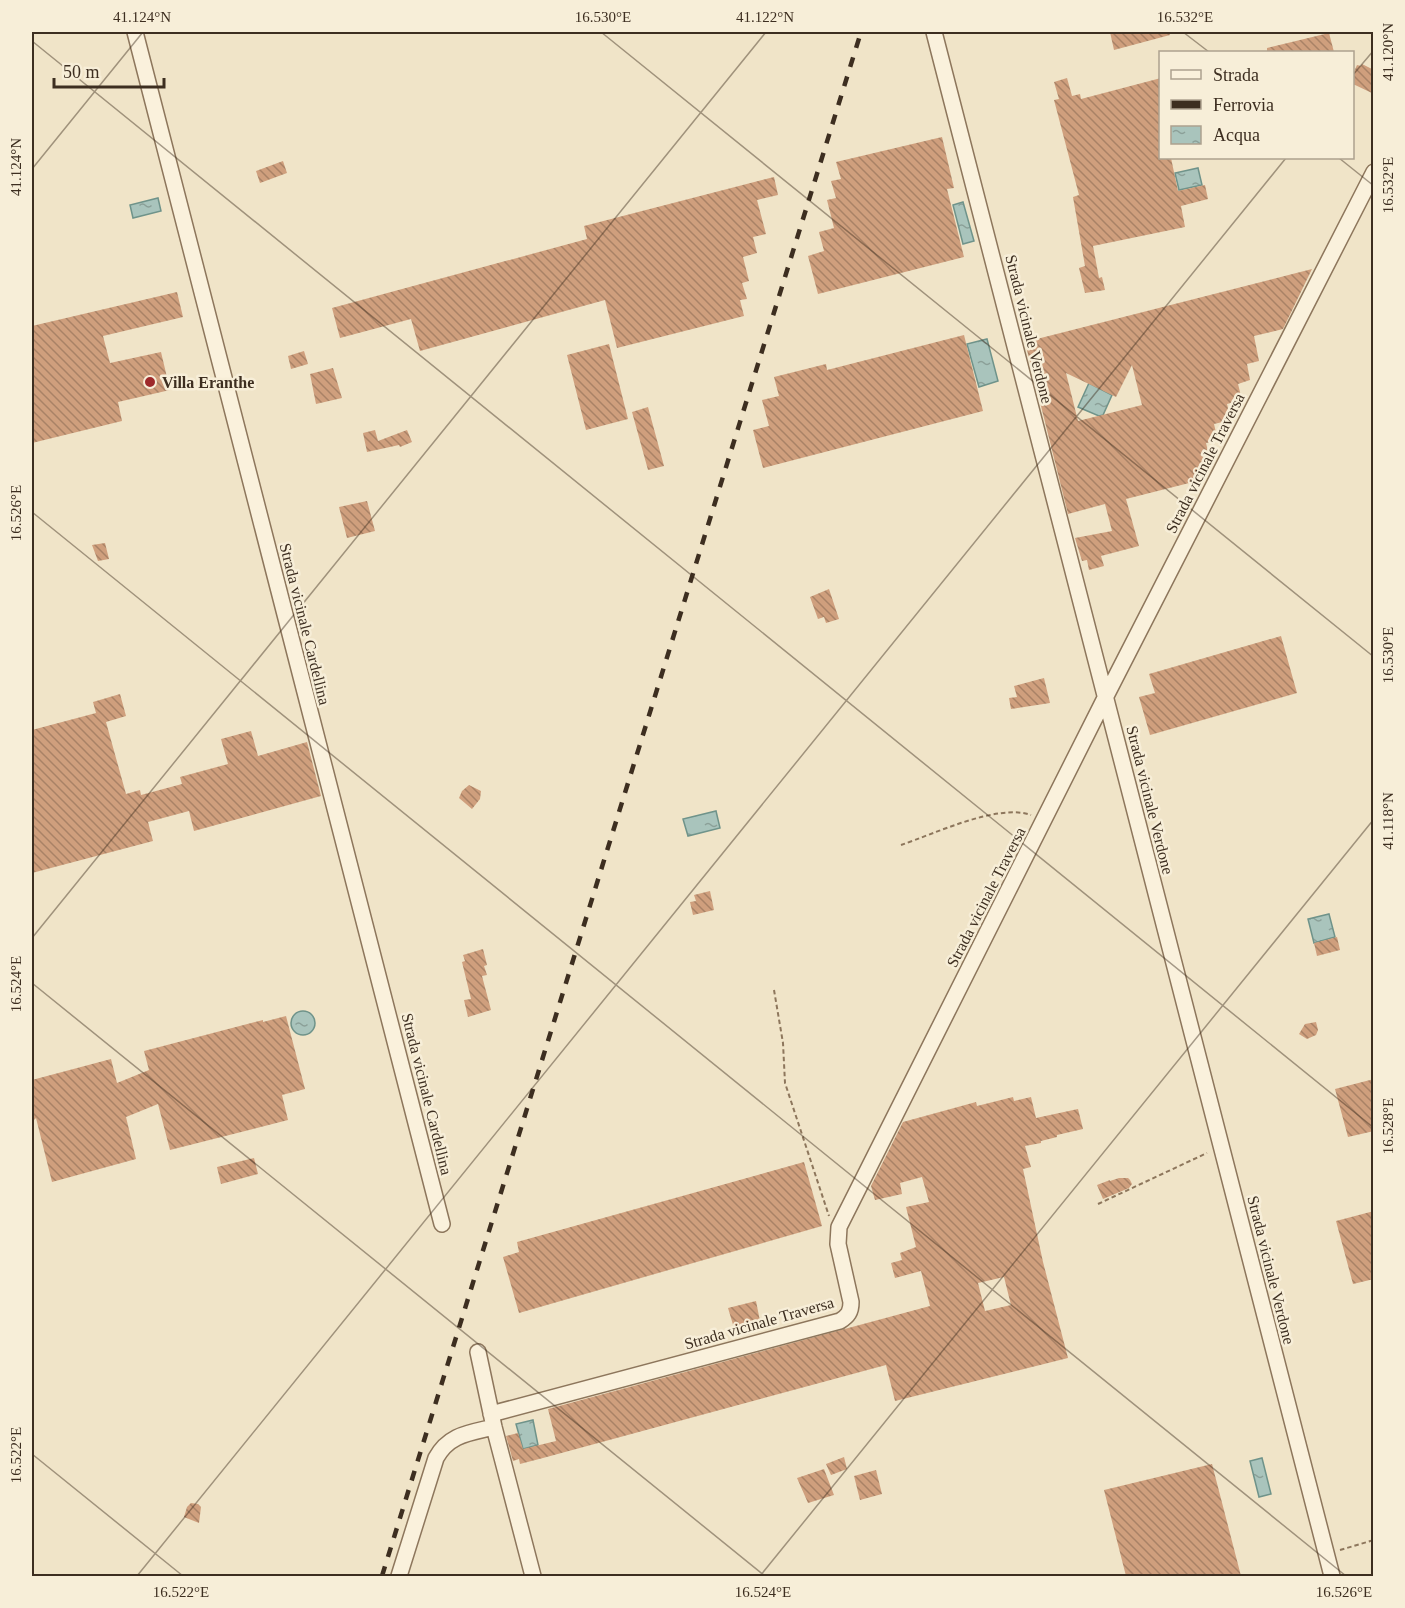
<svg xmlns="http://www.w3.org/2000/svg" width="1405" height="1608" font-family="Georgia,serif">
	<defs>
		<pattern id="water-ripples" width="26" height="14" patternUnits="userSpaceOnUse" patternTransform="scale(1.5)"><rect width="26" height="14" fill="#a9c4bc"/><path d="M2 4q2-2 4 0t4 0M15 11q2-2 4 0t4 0" fill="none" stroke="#8ba098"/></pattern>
		<pattern id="building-back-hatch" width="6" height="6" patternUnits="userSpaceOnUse" patternTransform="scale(1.5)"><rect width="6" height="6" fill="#cf9f7d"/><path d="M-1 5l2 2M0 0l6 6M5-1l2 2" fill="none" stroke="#a98266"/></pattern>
	</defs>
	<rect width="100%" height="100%" fill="#f0e4c8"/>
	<path fill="url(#water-ripples)" stroke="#6f938a" stroke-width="1.5" d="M1198,168L1202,185L1179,190L1175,173Z
		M158,198L161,211L133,218L130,205Z
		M963,202L974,241L963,244L953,205Z
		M987,339L998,381L979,387L967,344Z
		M1089,383L1112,395L1103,415L1099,416L1078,407Z
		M716,811L720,828L688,836L683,819Z
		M1329,914L1335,937L1314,943L1308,919Z
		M291 1023a12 12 0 1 1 24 0a12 12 0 1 1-24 0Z
		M533,1420L538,1445L523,1449L516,1424Z
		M1262,1458L1271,1494L1259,1497L1250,1461Z"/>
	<path fill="url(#building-back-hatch)" fill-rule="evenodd" d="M1110,32H1169L1170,35L1114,50Z
		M1329,33L1334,52H1267V48Z
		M1362,64L1374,70V94L1353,84V74L1357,65L1361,66Z
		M1067,78L1072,96L1080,94L1081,99L1161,78V158H1171L1178,191L1205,185L1208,199L1181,206L1185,227L1093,246L1099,278L1102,277L1105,290L1085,293L1079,268L1085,266L1073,197L1079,195L1054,100L1059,99L1054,82Z
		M942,137L954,188L947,189L964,257L818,294L808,256L824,251L819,232L834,228L827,200L836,198L831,181L841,179L836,162Z
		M283,161L287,173L260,183L256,171Z
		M774,177L778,195L757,200L766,234L753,237L757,253L743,257L749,281L742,283L747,299L740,300L744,316L617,348L605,300L420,351L411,319L340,338L332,308L587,239L584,226Z
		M1312,269L1283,329L1254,336L1259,361L1247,364L1250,380L1238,384L1242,400L1227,404L1231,420L1214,424L1218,441L1206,443L1210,460L1201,480L1126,499L1139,546L1101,556L1104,566L1089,570L1087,560L1082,561L1075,538L1112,531L1105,504L1068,514L1025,342ZM1132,365L1142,405L1078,421L1066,373L1116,397Z
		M177,292L183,317L103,336L110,363L161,352L170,390L118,402L122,421L32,443V326Z
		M964,335L983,411L763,468L753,430L769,426L762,400L779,396L774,377L826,364L827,370Z
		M609,344L628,419L586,430L567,355Z
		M304,351L308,364L291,369L288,356Z
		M333,368L342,398L316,404L310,374Z
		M648,407L664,466L648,470L632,412Z
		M375,430L378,441L407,430L412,442L400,447L399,445L367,452L363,433Z
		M367,501L375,531L347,538L339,507Z
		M105,543L109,559L98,561L92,545Z
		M829,589L839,619L826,623L824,617L818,619L810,597Z
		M1281,636L1297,693L1150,735L1139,697L1155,693L1149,674Z
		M1044,678L1050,703L1011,709L1009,698L1017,697L1014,686Z
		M120,694L126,716L106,722L126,794L140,790L141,795L182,784L180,777L228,764L221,739L251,731L258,756L307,742L321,796L194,831L189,811L148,822L153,841L32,873V730L96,713L93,702Z
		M469,785L481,791L480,799L472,809L459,798L462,791Z
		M710,891L714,910L693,915L690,902L696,901L694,895Z
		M1337,937L1340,950L1317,956L1314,943Z
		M483,949L487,965L484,966L487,975L482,976L491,1010L468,1017L464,1000L471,999L462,962L465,961L463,955Z
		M286,1016L305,1089L282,1095L288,1120L170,1150L158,1104L126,1117L136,1159L52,1182L36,1118L32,1122V1080L111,1059L117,1083L149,1070L144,1051L263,1020V1022Z
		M1316,1022L1318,1030L1316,1035L1307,1039L1299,1034L1305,1024Z
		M1374,1079V1131L1348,1137L1335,1089Z
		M1013,1097L1014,1101L1031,1097L1036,1118L1078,1109L1083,1129L1057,1135V1137L1041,1141V1143L1025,1146L1031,1167L1023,1169L1043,1262L1068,1358L895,1401L886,1365L543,1458L520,1464L519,1459L513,1461L506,1436L518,1433L523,1449L556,1441L548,1409L930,1306L921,1271L895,1278L891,1263L902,1260L900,1253L916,1247L906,1207L929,1202L922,1177L900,1183L902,1194L875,1200L871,1186L903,1122L976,1102L977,1106ZM1004,1277L1011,1305L985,1311L978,1283Z
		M254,1158L258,1174L221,1184L217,1167Z
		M804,1162L822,1226L519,1313L503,1257L519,1252L517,1242Z
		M1119,1178H1128L1130,1180L1132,1184L1129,1188L1103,1199L1097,1185L1110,1180V1181Z
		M1374,1211V1279L1353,1284L1336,1221Z
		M756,1301L760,1321L734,1328L728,1308Z
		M844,1457L847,1469L831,1475L826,1464Z
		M1212,1464L1241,1576H1126L1104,1490Z
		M824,1469L834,1495L808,1503L797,1478Z
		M876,1470L882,1494L860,1500L854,1476Z
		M191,1503L198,1504L201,1507L199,1523L184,1517L187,1507Z"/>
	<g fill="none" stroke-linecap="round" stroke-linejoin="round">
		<g stroke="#8d765c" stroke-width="18">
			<path id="street" d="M135,32L442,1224
				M934,32L1332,1576
				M478,1352L494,1427L533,1576
				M491,1414L840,1321C848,1316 851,1312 851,1302L838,1244L839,1227L1105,698L1374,172
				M399,1576L436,1458C449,1434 470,1433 494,1427"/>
		</g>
		<path stroke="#8d765c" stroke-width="2" stroke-dasharray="4.5 3" stroke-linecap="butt" d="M901,845C934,834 998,803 1031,815
			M774,990L783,1043L785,1083L829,1216
			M1098,1204L1207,1153
			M1340,1550L1374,1540"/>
		<use href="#street" stroke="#faf1dc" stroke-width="15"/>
		<path stroke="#3d2e20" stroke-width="4.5" stroke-dasharray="10 10" stroke-linecap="butt" d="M382,1576L861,32"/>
	</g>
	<path fill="none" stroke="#3d2e20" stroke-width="1.5" stroke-opacity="0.45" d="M601,32L1374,657M1183,32L1209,52M32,41L1374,1128M1352,76L1374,50M1339,158L1374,186M32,169L143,32M32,512L1346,1576M32,938L766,32M32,983L765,1576M32,1454L183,1576M137,1576L1286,158M760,1576L1374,819"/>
	<circle fill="#9e2a2b" stroke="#f7eed8" stroke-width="2" cx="150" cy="382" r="6"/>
	<g text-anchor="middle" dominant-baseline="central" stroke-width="5" stroke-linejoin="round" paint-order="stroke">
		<g font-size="16" fill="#3d2e20" stroke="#f7eed8">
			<text transform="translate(1029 329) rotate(76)">Strada vicinale Verdone</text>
			<text transform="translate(1205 463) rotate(-63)">Strada vicinale Traversa</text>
			<text transform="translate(305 624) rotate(76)">Strada vicinale Cardellina</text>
			<text transform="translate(1150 800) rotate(76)">Strada vicinale Verdone</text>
			<text transform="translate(986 897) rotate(-63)">Strada vicinale Traversa</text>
			<text transform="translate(427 1094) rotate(76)">Strada vicinale Cardellina</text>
			<text transform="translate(1271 1270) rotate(76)">Strada vicinale Verdone</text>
			<text transform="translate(759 1323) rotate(-16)">Strada vicinale Traversa</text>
		</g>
		<g font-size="16" font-weight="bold" fill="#3d2e20" stroke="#f7eed8" text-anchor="start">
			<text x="162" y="382">Villa Eranthe</text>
		</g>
	</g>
	<rect width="1405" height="1608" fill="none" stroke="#f7eed8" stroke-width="66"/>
	<rect x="1159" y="51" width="195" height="108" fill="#f7eed8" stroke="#ada18e" stroke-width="1.5"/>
	<rect x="1171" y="70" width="30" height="9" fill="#faf1dc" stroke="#ada18e" stroke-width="1.5"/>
	<text x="1213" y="81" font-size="18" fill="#3d2e20">Strada</text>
	<rect x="1171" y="100" width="30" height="9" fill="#3d2e20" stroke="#ada18e" stroke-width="1.5"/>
	<text x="1213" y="111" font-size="18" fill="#3d2e20">Ferrovia</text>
	<rect x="1171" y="126" width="30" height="18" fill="url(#water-ripples)" stroke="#ada18e" stroke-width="1.5"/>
	<text x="1213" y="141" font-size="18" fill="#3d2e20">Acqua</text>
	<path d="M54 78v9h110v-9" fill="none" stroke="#3d2e20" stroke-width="3"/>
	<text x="63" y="78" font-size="18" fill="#3d2e20" stroke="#f7eed8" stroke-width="4.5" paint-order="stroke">50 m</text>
	<rect x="33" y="33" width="1339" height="1542" fill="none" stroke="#3d2e20" stroke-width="2"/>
	<g font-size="15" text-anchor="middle" fill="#3d2e20">
		<text x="142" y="22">41.124°N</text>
		<text x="603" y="22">16.530°E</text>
		<text x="765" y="22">41.122°N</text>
		<text x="1185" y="22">16.532°E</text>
		<text transform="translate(1388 52) rotate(-90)" y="5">41.120°N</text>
		<text transform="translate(16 167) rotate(-90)" y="5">41.124°N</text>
		<text transform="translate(1388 185) rotate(-90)" y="5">16.532°E</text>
		<text transform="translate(16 513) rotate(-90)" y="5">16.526°E</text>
		<text transform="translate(1388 655) rotate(-90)" y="5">16.530°E</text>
		<text transform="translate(1388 821) rotate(-90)" y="5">41.118°N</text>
		<text transform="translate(16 984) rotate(-90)" y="5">16.524°E</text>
		<text transform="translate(1388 1126) rotate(-90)" y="5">16.528°E</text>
		<text transform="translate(16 1455) rotate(-90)" y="5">16.522°E</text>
		<text x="181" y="1597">16.522°E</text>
		<text x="763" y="1597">16.524°E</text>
		<text x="1344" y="1597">16.526°E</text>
	</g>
</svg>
